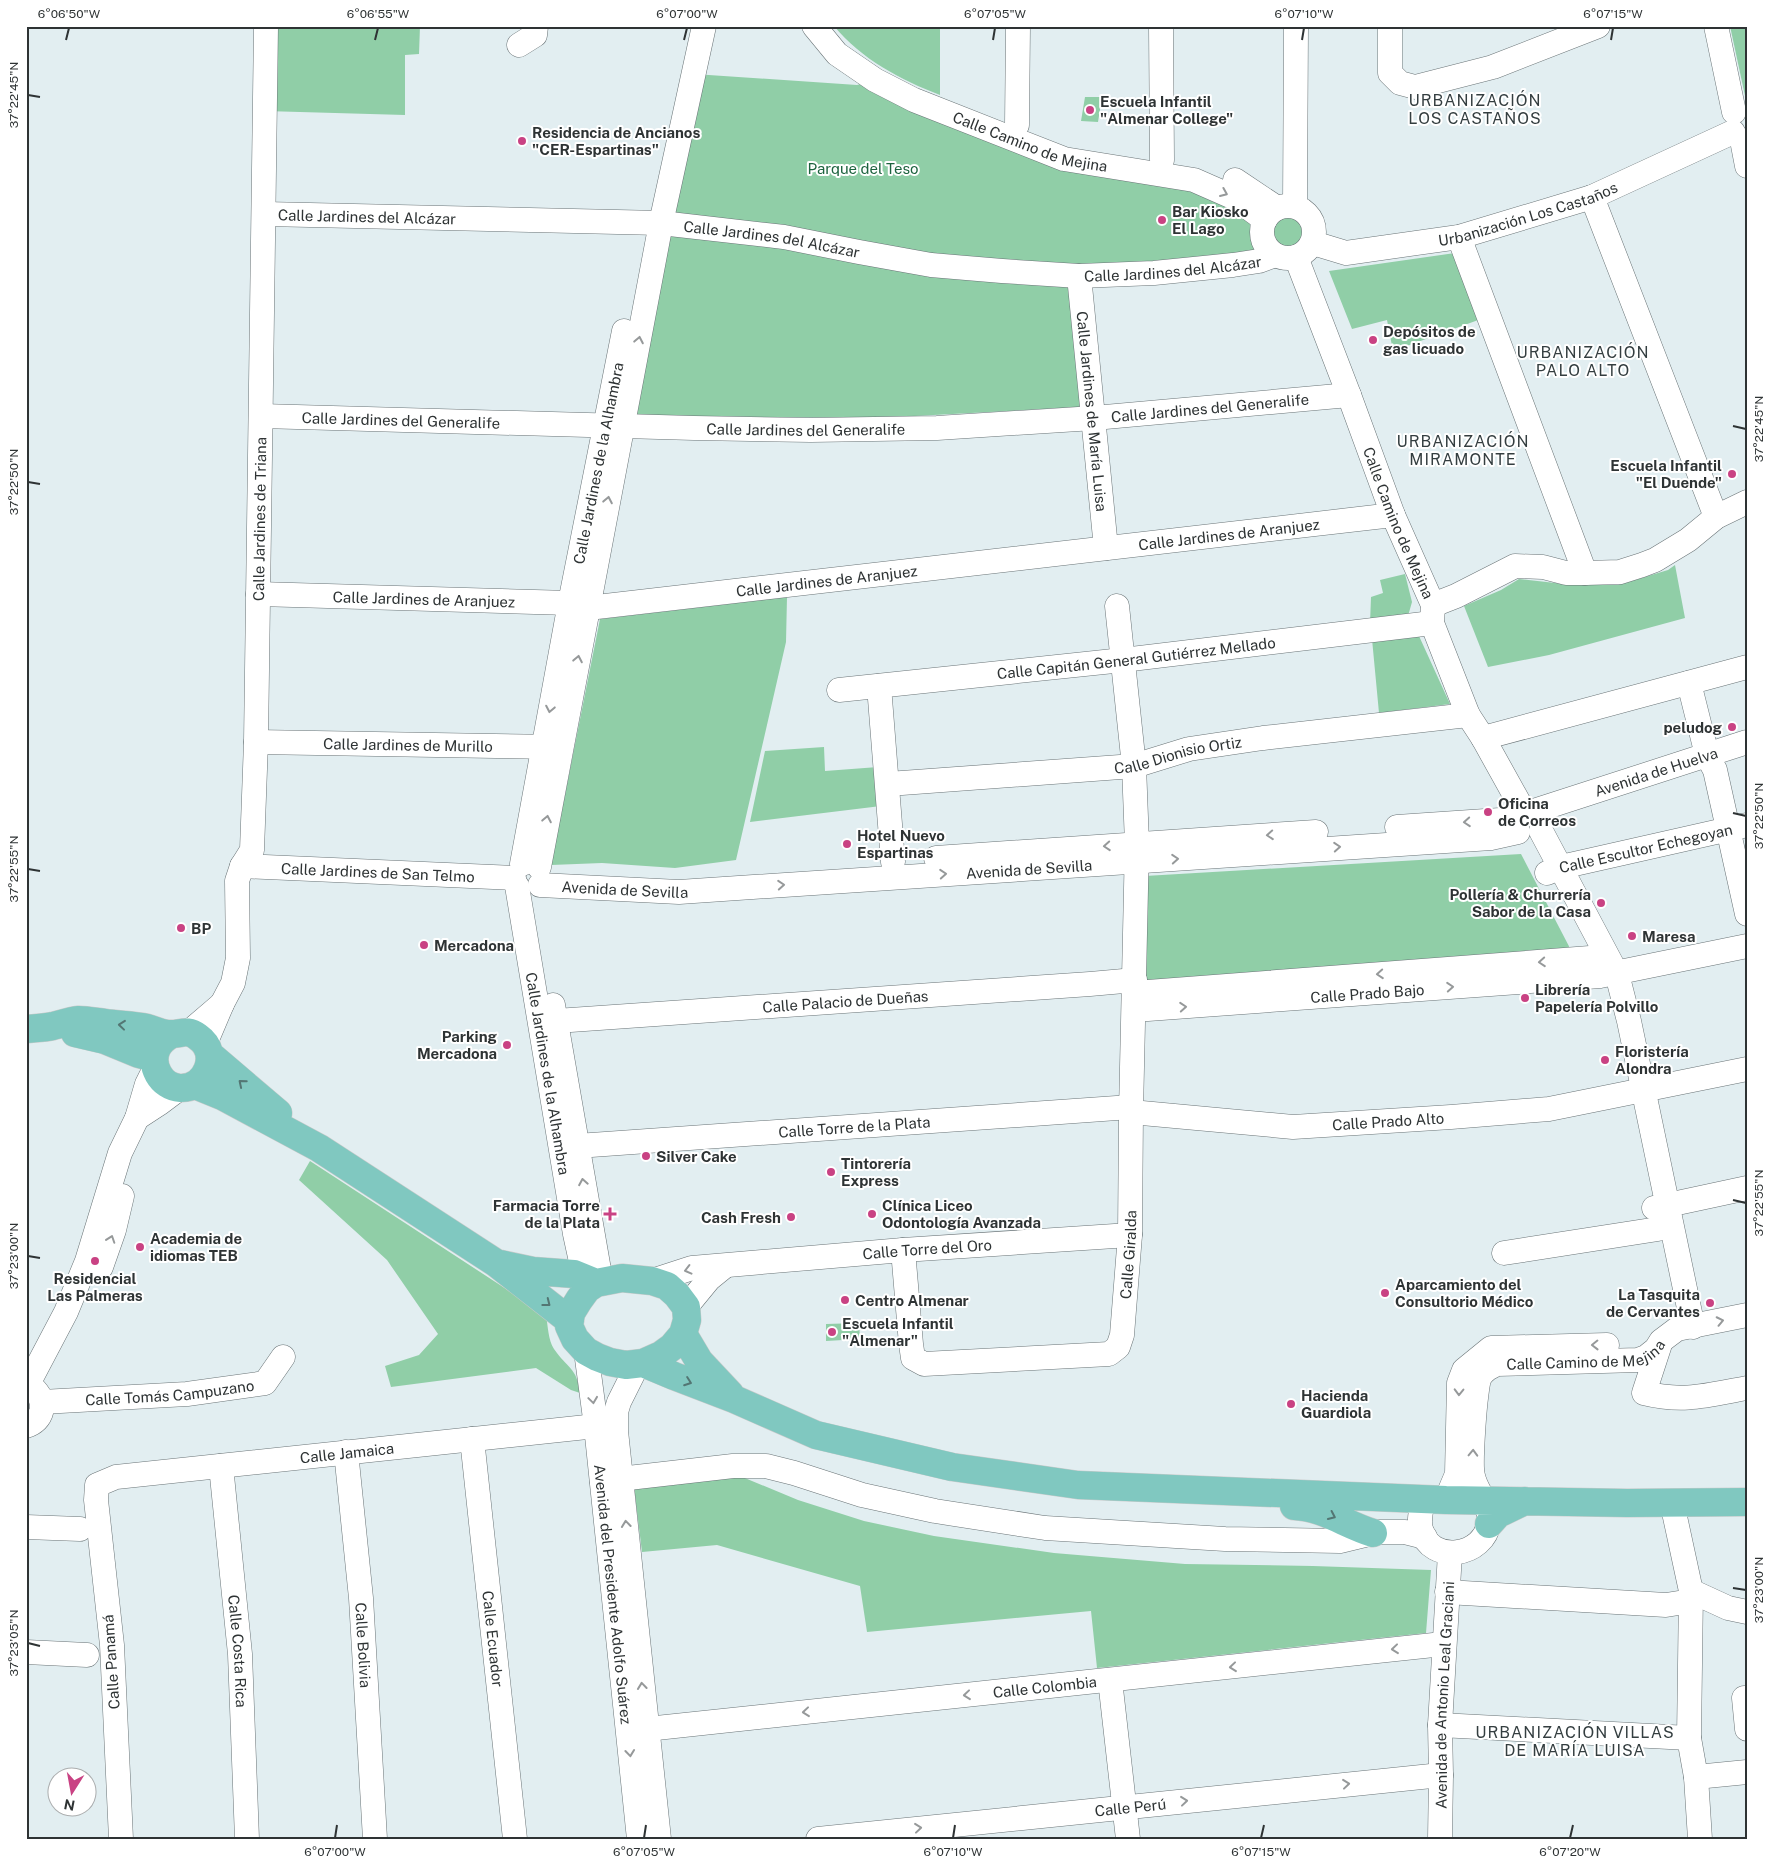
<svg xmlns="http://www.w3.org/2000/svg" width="1773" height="1865" font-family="'Public Sans',sans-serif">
	<rect width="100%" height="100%" fill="#e2eef1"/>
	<path fill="#90cea7" d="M266,26H420L419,54L405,55V115L265,111Z
		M834,26H940V95C901,80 861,59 834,26Z
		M1730,26H1747V105Z
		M694,74L857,85L875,80L1064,159L1194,180L1262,229L1263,239L1268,248L1079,276L661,223Z
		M1085,97H1102L1098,122L1081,121Z
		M1298,212C1315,224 1313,251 1290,253C1278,254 1266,243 1267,231C1267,226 1270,221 1272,217Z
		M670,234L1072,282L1082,407L877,418L636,416Z
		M1455,253L1481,319L1393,351L1387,320L1352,329L1329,271Z
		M1675,565L1685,618L1549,655L1488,667L1464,606L1501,590L1519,579L1573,585H1618L1668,570Z
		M1405,574L1412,602L1408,616L1370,624L1371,597L1383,593L1380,580Z
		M787,597L786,642L736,860L675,868L602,863L551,865L600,619Z
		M1419,636L1450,704L1379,713L1372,639Z
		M824,747L825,771L878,767L881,806L750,822L765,751Z
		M1521,854L1573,954L1142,987L1145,876Z
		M310,1161L546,1315C548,1326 548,1340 554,1349C567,1368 577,1367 580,1393L571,1390L536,1368L391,1387L385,1366L419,1355L438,1334L387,1260L299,1180Z
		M859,1323L860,1339L826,1341V1324Z
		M740,1476L798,1500L864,1521L934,1536L1054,1553L1185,1564L1313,1566L1431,1570L1426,1633L1097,1668L1091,1611L867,1632L860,1586L717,1545L642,1552L634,1487Z"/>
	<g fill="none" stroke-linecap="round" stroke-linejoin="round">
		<g stroke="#6a7477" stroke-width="25">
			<g id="minor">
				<path id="s1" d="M814,26L837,54L875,80L914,100L1064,159L1194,180L1235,198L1265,220"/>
				<path d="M1161,26L1162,160"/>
				<path d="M1390,26V73L1400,83L1415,87L1493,67L1598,26"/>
				<path d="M1716,26L1734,112"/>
				<path d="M519,45L535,35L536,26"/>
				<path d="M1017,125L1018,26"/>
				<path d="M1742,140L1747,166"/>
				<path d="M1235,180L1277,208"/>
				<path d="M1592,197L1716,517"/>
				<circle cx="1288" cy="232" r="26"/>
				<path d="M1295,206L1296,26"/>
				<path id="s2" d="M265,214L661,223L784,237L859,252L931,265L1002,271L1079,276L1154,273L1233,265L1259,261L1275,255"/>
				<path d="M1459,237L1585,573"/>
				<path id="s3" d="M1313,243L1346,253L1459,237L1592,197L1733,132"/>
				<path id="s4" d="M1296,257L1349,395L1393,515L1433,605L1432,623L1468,715L1483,738L1523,810"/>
				<path id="s5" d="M1079,276L1106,548"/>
				<path id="s6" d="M261,416L694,428L811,430L937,428L1094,418L1349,395"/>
				<path id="s7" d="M258,594L570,603L588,608L1393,515"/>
				<path d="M1433,605L1456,596L1515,566L1543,567L1566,573H1585L1620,572L1642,565L1655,560L1688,540L1716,517L1747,502"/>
				<path d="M1689,683L1707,755L1715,770L1747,914"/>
				<path d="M879,686L893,862"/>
				<path id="s8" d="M839,690L1123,660L1432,623"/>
				<path d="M1483,738L1747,667"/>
				<path id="s9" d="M256,742L559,747"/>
				<path id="s10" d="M888,784L1134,766L1189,749L1263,738L1468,715"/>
				<path id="s11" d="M1537,810L1747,742"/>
				<path d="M1397,827L1515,819"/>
				<path d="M1541,831L1617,974L1629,1021L1693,1327"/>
				<path d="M936,858L1316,832"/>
				<path id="s12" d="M522,864L570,603L624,331"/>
				<path id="s13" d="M242,866L514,878"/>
				<path d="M539,867L661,223L704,26"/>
				<path id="s14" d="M1547,873L1561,867L1747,825"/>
				<path id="s15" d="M540,885L679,892L1491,838L1518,832"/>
				<path id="s16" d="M517,886L575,1234L587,1289"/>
				<path d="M1135,993L1590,958"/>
				<path id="s17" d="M222,1004L233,983L238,958L237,881L242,866L252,850L256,742L266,26"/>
				<path d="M553,1005L599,1270"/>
				<path id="s18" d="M1134,1010L1600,976L1747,946"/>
				<path id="s19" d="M556,1021L1090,984L1135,980"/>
				<path d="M188,1033L222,1004L205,1044"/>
				<path id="s20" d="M1131,1112L1293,1127L1451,1117L1549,1109L1747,1069"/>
				<path d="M137,1118L160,1103L180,1088"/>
				<path id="s21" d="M577,1146L1131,1107"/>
				<path d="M1654,1208L1747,1188"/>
				<path id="s22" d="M903,1250L911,1344L913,1358L924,1364L1109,1354L1118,1347L1122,1335L1130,1235L1131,1112L1137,844L1134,766L1117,606"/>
				<path d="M1504,1253L1658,1229"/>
				<path d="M101,1267L114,1230L122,1196"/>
				<path id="s23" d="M652,1281L692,1268L903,1250L1130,1235"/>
				<path d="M686,1307L709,1279L725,1266"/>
				<path d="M1660,1344L1644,1393C1684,1403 1708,1395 1747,1388"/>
				<path id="s24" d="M586,1351L596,1426L639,1839"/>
				<path d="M638,1364L619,1402L616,1412V1431L659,1839"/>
				<path d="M27,1386L66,1312L87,1261L120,1153L137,1118L147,1084L155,1068"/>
				<path id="s25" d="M42,1402L187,1394L265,1383L283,1357"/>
				<path d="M26,1426C43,1421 47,1403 35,1390"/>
				<path id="s26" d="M472,1439L515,1839"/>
				<path id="s27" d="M346,1452L361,1598L375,1839"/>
				<path id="s28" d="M221,1466L240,1654L247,1839"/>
				<path d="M602,1481L733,1466H766L794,1473L862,1495L935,1511L1045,1528L1225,1539L1340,1541L1377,1532H1405L1425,1537"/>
				<path id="s29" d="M1423,1499C1422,1508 1418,1520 1421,1529C1430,1565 1485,1557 1489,1522C1491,1504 1476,1492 1473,1476C1470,1465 1475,1386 1480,1377C1484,1370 1490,1367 1497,1364L1638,1360L1646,1357L1656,1349L1661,1341L1677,1329L1747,1315"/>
				<path d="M1446,1500L1457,1474L1459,1383L1464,1370L1491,1348L1607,1345"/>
				<path d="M1672,1503L1691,1591L1689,1738L1696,1777L1700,1839"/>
				<path d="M26,1527L80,1529"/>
				<path d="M1691,1591L1728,1608L1747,1612"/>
				<path d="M1447,1592L1666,1605L1691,1601"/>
				<path d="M26,1652L87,1655"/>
				<path d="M1110,1680L1128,1839"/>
				<path d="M1747,1698H1744L1747,1729"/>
				<path d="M1440,1725L1689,1738"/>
				<path id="s30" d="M647,1729L1443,1644"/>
				<path d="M1696,1777L1747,1772"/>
				<path id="s31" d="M121,1839L112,1645L96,1500L97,1485L116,1477L596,1426"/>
				<path id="s32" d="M818,1839L1441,1775"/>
				<path id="s33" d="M1440,1839L1441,1775L1440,1725L1450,1553"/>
			</g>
		</g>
		<g stroke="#c9caca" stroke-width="29">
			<path id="major" d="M26,1029C35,1028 44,1028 53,1026C61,1024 70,1021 79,1020C87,1020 97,1022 105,1023C119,1025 134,1025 147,1028C154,1030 162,1034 169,1034C180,1035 186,1028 198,1037C221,1053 207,1089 180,1088C161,1087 149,1065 157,1048C160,1042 165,1038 170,1035
				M75,1033L105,1040L139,1054L154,1058
				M210,1055L278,1113
				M195,1085L222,1096L319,1148L496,1263L570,1321
				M500,1264L533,1271L574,1274L596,1283
				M683,1334L699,1361L730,1394
				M643,1363L661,1355L672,1347L683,1334L687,1320L686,1307L677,1295L667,1286L652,1281L622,1278L596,1283L587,1289L579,1300L571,1313L569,1326L575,1339L586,1351L597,1357L610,1362L626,1365L643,1363L674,1376L734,1399L816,1435L952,1467L1078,1485L1446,1500L1627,1503L1747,1502
				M1294,1506C1323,1507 1346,1525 1373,1533
				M1489,1524L1498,1514L1525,1501"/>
		</g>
		<use href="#minor" stroke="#fff" stroke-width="24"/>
		<use href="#major" stroke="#80c8c0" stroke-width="28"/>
	</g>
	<defs><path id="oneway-chevron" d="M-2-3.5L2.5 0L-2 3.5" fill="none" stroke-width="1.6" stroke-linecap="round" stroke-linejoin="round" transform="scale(1.25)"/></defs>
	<g stroke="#96999a">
		<use href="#oneway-chevron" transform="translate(1224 193) rotate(23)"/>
		<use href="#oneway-chevron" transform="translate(639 340) rotate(-79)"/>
		<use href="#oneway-chevron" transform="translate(608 500) rotate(-79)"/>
		<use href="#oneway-chevron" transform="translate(578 659) rotate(-79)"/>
		<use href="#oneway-chevron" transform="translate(550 709) rotate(101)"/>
		<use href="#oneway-chevron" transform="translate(547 819) rotate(-79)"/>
		<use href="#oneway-chevron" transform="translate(1467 822) rotate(176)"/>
		<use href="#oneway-chevron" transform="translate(1270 835) rotate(176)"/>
		<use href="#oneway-chevron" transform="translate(1107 846) rotate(176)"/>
		<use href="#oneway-chevron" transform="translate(1337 847) rotate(-4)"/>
		<use href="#oneway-chevron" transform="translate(1175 859) rotate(-4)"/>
		<use href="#oneway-chevron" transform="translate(943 874) rotate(-4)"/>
		<use href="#oneway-chevron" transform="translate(781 885) rotate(-4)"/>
		<use href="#oneway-chevron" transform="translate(1542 962) rotate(176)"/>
		<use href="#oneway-chevron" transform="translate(1380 974) rotate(176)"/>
		<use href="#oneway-chevron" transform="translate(1450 987) rotate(-4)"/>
		<use href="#oneway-chevron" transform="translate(1183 1007) rotate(-4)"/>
		<use href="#oneway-chevron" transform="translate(583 1182) rotate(-100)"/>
		<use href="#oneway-chevron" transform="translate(111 1239) rotate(-71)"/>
		<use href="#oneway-chevron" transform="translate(688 1270) rotate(166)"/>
		<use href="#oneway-chevron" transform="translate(1720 1321) rotate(-12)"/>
		<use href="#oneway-chevron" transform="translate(1595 1345) rotate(179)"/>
		<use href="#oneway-chevron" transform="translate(1459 1392) rotate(91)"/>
		<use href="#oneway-chevron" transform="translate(593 1400) rotate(82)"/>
		<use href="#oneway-chevron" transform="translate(1473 1453) rotate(-88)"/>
		<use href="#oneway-chevron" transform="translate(626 1524) rotate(-96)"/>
		<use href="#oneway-chevron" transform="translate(1395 1649) rotate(174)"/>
		<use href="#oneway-chevron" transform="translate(1233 1667) rotate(174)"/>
		<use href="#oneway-chevron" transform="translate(642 1686) rotate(-96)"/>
		<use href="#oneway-chevron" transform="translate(967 1695) rotate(174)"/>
		<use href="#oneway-chevron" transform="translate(806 1712) rotate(174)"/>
		<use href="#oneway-chevron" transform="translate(630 1753) rotate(84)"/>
		<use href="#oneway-chevron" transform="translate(1346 1784) rotate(-6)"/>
		<use href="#oneway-chevron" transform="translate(1184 1801) rotate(-6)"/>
		<use href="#oneway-chevron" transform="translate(918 1828) rotate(-6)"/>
	</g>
	<g stroke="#537673">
		<use href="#oneway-chevron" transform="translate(122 1025) rotate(-174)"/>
		<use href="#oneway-chevron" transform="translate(242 1083) rotate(-140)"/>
		<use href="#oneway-chevron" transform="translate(547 1303) rotate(38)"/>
		<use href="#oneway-chevron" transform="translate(688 1382) rotate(20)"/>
		<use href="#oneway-chevron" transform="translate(1332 1516) rotate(25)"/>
	</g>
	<path fill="none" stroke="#2e3334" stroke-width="2" d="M66,40L69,28M375,40L378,28M684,40L687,28M993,40L995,28M1302,40L1304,28M1611,40L1613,28M28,95L40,97M1733,426L1746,429M28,482L40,484M1733,813L1746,816M28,869L40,871M1733,1200L1746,1203M28,1256L40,1258M1733,1588L1746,1590M28,1643L40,1646M335,1838L337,1825M644,1838L646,1825M953,1838L955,1825M1261,1838L1264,1825M1570,1838L1573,1825"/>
	<g fill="#c94283" stroke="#fff" stroke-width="2">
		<circle cx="1090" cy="110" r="5"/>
		<circle cx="522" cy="141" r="5"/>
		<circle cx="1162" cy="220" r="5"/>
		<circle cx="1373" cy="340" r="5"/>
		<circle cx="1732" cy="474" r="5"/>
		<circle cx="1732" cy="727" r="5"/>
		<circle cx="1488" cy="812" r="5"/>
		<circle cx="847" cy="844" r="5"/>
		<circle cx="1601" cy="903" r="5"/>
		<circle cx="181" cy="928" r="5"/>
		<circle cx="1632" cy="936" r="5"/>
		<circle cx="424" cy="945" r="5"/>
		<circle cx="1525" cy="998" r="5"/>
		<circle cx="507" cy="1045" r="5"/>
		<circle cx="1605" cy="1060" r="5"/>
		<circle cx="646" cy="1156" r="5"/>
		<circle cx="831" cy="1172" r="5"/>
		<path d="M607.5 1206.5h5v5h5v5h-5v5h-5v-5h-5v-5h5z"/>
		<circle cx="872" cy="1214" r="5"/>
		<circle cx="791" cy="1217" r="5"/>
		<circle cx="140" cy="1247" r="5"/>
		<circle cx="95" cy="1261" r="5"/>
		<circle cx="1385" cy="1293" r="5"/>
		<circle cx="845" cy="1300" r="5"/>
		<circle cx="1710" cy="1303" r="5"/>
		<circle cx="832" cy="1332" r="5"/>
		<circle cx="1291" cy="1404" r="5"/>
	</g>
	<g text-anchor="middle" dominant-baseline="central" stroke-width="4" stroke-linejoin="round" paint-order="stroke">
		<g font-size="15" font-weight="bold" fill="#2e3334" stroke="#fff" text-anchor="start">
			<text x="1100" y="101">Escuela Infantil<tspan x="1100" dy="17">"Almenar College"</tspan></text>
			<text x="532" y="132">Residencia de Ancianos<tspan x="532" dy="17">"CER-Espartinas"</tspan></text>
			<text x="1172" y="211">Bar Kiosko<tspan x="1172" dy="17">El Lago</tspan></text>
			<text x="1383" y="331">Depósitos de<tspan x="1383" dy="17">gas licuado</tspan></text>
			<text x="1722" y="465" text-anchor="end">Escuela Infantil<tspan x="1722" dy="17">"El Duende"</tspan></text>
			<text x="1722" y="727" text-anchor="end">peludog</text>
			<text x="1498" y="803">Oficina<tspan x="1498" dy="17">de Correos</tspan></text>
			<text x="857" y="835">Hotel Nuevo<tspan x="857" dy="17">Espartinas</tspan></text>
			<text x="1591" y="894" text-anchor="end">Pollería &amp; Churrería<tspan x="1591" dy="17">Sabor de la Casa</tspan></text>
			<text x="191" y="928">BP</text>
			<text x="1642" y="936">Maresa</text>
			<text x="434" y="945">Mercadona</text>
			<text x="1535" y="989">Librería<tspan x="1535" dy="17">Papelería Polvillo</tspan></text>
			<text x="497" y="1036" text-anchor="end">Parking<tspan x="497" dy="17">Mercadona</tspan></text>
			<text x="1615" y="1051">Floristería<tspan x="1615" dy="17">Alondra</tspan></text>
			<text x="656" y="1156">Silver Cake</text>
			<text x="841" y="1163">Tintorería<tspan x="841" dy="17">Express</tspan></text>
			<text x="600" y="1205" text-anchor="end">Farmacia Torre<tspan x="600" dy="17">de la Plata</tspan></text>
			<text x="882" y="1205">Clínica Liceo<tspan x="882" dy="17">Odontología Avanzada</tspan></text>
			<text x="781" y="1217" text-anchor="end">Cash Fresh</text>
			<text x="150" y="1238">Academia de<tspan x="150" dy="17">idiomas TEB</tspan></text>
			<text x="95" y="1278" text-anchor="middle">Residencial<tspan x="95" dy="17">Las Palmeras</tspan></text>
			<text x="1395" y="1284">Aparcamiento del<tspan x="1395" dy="17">Consultorio Médico</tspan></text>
			<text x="1700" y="1294" text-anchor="end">La Tasquita<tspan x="1700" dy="17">de Cervantes</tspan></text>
			<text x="855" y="1300">Centro Almenar</text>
			<text x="842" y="1323">Escuela Infantil<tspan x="842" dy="17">"Almenar"</tspan></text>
			<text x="1301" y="1395">Hacienda<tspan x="1301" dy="17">Guardiola</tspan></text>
		</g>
		<g font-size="15" fill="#2e3334" stroke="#fff">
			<text stroke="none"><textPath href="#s1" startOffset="250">Calle Camino de Mejina</textPath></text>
			<text stroke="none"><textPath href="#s3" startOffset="221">Urbanización Los Castaños</textPath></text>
			<text stroke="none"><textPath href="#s2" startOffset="102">Calle Jardines del Alcázar</textPath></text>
			<text stroke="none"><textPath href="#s2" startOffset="508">Calle Jardines del Alcázar</textPath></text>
			<text stroke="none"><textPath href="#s2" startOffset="912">Calle Jardines del Alcázar</textPath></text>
			<text stroke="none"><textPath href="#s6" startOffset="950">Calle Jardines del Generalife</textPath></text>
			<text stroke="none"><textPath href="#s5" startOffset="136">Calle Jardines de María Luisa</textPath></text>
			<text stroke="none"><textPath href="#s6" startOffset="140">Calle Jardines del Generalife</textPath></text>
			<text stroke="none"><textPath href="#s6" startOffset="545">Calle Jardines del Generalife</textPath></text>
			<text stroke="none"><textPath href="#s12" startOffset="408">Calle Jardines de la Alhambra</textPath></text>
			<text stroke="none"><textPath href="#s17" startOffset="492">Calle Jardines de Triana</textPath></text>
			<text stroke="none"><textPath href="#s4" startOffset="285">Calle Camino de Mejina</textPath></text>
			<text stroke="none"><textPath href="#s7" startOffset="976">Calle Jardines de Aranjuez</textPath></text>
			<text stroke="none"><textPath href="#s7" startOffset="571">Calle Jardines de Aranjuez</textPath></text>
			<text stroke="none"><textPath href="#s7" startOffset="166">Calle Jardines de Aranjuez</textPath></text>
			<text stroke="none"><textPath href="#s8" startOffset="299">Calle Capitán General Gutiérrez Mellado</textPath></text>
			<text stroke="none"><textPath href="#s9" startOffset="152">Calle Jardines de Murillo</textPath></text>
			<text stroke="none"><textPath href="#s10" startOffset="292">Calle Dionisio Ortiz</textPath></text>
			<text stroke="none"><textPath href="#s11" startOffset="125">Avenida de Huelva</textPath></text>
			<text stroke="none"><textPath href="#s14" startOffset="102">Calle Escultor Echegoyan</textPath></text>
			<text stroke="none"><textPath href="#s15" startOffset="490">Avenida de Sevilla</textPath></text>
			<text stroke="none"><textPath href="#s13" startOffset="136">Calle Jardines de San Telmo</textPath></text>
			<text stroke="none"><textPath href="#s15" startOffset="85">Avenida de Sevilla</textPath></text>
			<text stroke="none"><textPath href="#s18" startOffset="234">Calle Prado Bajo</textPath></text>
			<text stroke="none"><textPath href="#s19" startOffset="290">Calle Palacio de Dueñas</textPath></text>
			<text stroke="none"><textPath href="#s16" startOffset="190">Calle Jardines de la Alhambra</textPath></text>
			<text stroke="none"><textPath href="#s20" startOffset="258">Calle Prado Alto</textPath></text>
			<text stroke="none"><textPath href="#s21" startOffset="278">Calle Torre de la Plata</textPath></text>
			<text stroke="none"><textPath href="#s23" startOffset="278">Calle Torre del Oro</textPath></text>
			<text stroke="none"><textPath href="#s22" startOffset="411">Calle Giralda</textPath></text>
			<text stroke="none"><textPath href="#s29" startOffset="386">Calle Camino de Mejina</textPath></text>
			<text stroke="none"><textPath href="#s25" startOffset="128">Calle Tomás Campuzano</textPath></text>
			<text stroke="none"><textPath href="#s31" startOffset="608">Calle Jamaica</textPath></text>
			<text stroke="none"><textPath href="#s24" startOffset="245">Avenida del Presidente Adolfo Suárez</textPath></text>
			<text stroke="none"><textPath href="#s26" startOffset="201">Calle Ecuador</textPath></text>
			<text stroke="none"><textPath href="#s27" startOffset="194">Calle Bolivia</textPath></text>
			<text stroke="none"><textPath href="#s28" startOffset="186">Calle Costa Rica</textPath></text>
			<text transform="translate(111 1662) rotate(-94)">Calle Panamá</text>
			<text stroke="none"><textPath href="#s30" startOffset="400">Calle Colombia</textPath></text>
			<text stroke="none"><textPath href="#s33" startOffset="144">Avenida de Antonio Leal Graciani</textPath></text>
			<text stroke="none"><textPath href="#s32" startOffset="314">Calle Perú</textPath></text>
		</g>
		<g font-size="15" fill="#1c633e" stroke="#fff">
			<text x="863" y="168">Parque del Teso</text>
		</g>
		<g font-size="16" letter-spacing="1" fill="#343e40" stroke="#fff">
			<text x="1475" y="100">URBANIZACIÓN<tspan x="1475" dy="18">LOS CASTAÑOS</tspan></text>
			<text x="1583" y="352">URBANIZACIÓN<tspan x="1583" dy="18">PALO ALTO</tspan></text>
			<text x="1463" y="441">URBANIZACIÓN<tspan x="1463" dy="18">MIRAMONTE</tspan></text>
			<text x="1575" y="1732">URBANIZACIÓN VILLAS<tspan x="1575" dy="18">DE MARÍA LUISA</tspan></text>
		</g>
	</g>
	<rect width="1773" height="1865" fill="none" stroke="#ffffff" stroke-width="55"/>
	<g transform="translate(72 1792) rotate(191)"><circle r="24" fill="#ffffff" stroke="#abadae"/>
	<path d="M0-4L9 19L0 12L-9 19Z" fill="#c94283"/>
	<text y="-8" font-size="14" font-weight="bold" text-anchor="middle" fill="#2e3334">N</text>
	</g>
	<rect x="28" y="28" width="1718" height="1810" fill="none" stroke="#2e3334" stroke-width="2"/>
	<g font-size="12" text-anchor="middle" fill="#2e3334">
		<text x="69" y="18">6°06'50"W</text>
		<text x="378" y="18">6°06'55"W</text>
		<text x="687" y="18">6°07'00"W</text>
		<text x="995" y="18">6°07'05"W</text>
		<text x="1304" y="18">6°07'10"W</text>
		<text x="1613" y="18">6°07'15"W</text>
		<text transform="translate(14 95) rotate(-90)" y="4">37°22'45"N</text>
		<text transform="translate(1759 429) rotate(-90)" y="4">37°22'45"N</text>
		<text transform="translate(14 482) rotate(-90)" y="4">37°22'50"N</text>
		<text transform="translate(1759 816) rotate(-90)" y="4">37°22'50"N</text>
		<text transform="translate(14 869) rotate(-90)" y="4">37°22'55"N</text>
		<text transform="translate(1759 1203) rotate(-90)" y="4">37°22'55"N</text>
		<text transform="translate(14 1256) rotate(-90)" y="4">37°23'00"N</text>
		<text transform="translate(1759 1590) rotate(-90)" y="4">37°23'00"N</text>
		<text transform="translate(14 1643) rotate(-90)" y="4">37°23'05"N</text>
		<text x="335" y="1856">6°07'00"W</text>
		<text x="644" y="1856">6°07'05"W</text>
		<text x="953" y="1856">6°07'10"W</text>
		<text x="1261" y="1856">6°07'15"W</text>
		<text x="1570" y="1856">6°07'20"W</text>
	</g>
</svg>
